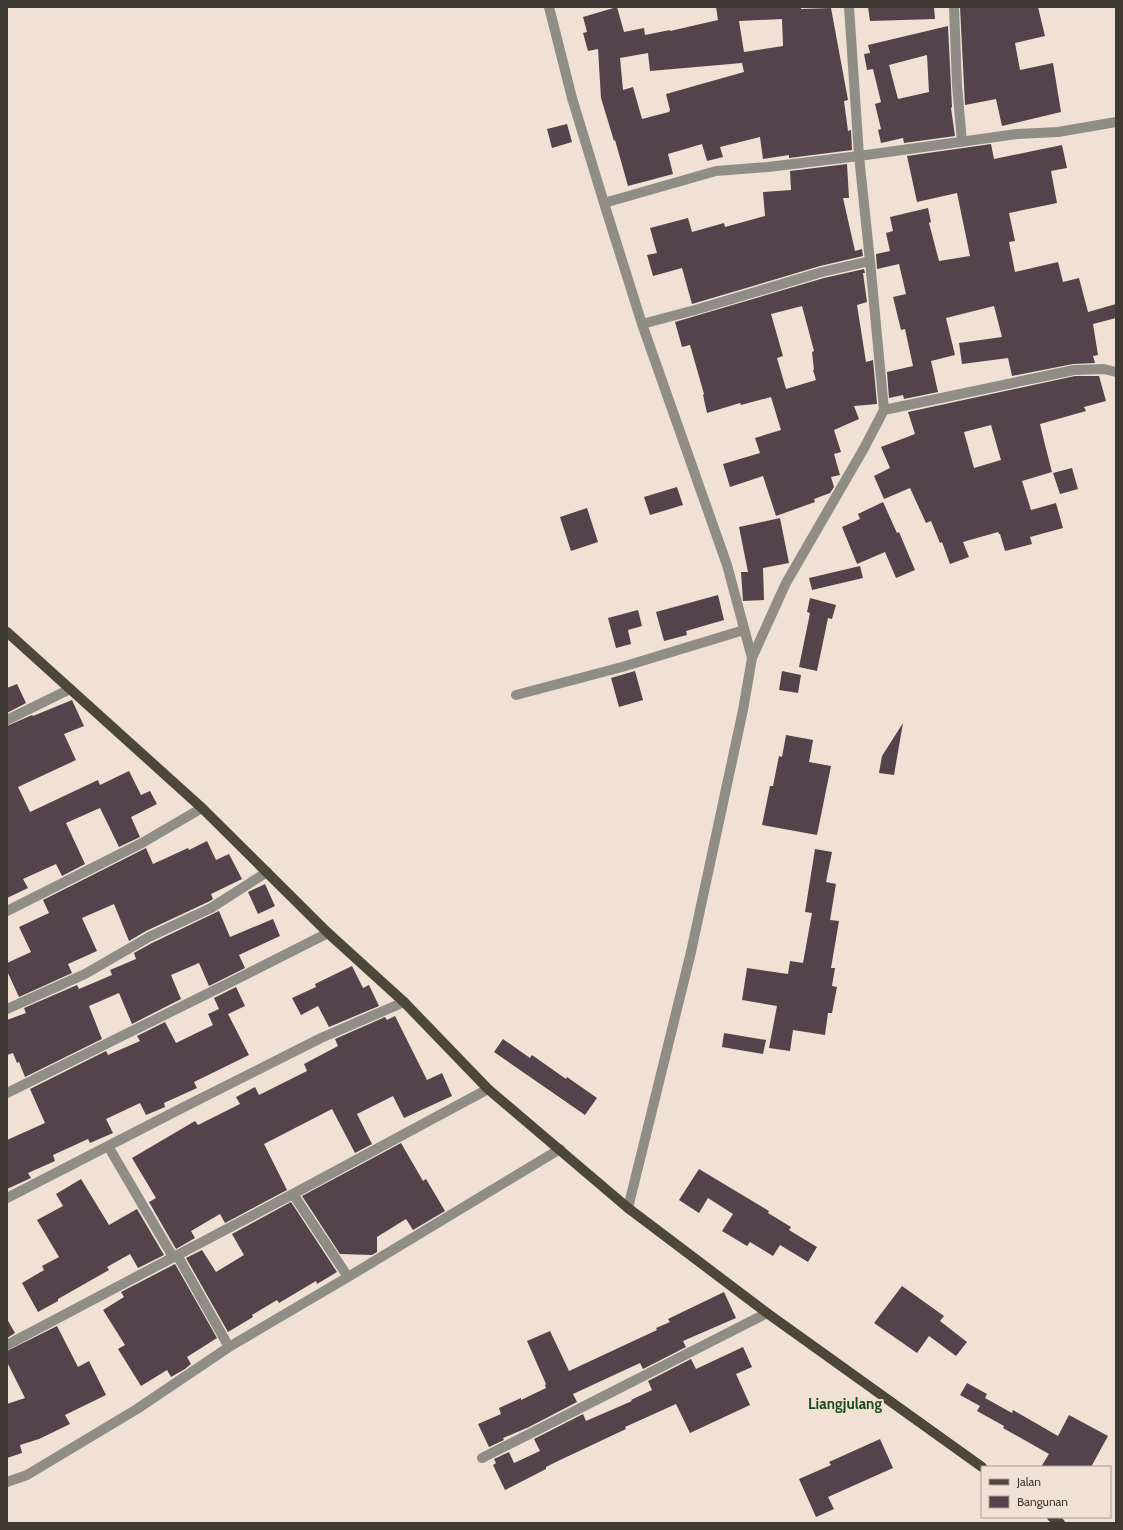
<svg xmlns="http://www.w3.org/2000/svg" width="1123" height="1530" font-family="Cabin,sans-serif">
	<rect width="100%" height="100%" fill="#f1e1d4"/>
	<path fill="#54434b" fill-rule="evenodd" d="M617,7L624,32L644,28L645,35L670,30V31L718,20L716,7H801V9L831,8L848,100L844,101L848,131L851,130L852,150L789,158V155L763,159L760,137L720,147L723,157L707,161L702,144L668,154L673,174L628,186L615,140L614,141L601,98L598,49L588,51L583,33L587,32L583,17ZM782,19L783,46L744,52L739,21ZM648,53L650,71L742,63L744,72L666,94L670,110L669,112L642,119L633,87L623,90L620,58Z
		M868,7H934L935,19L870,21Z
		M960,7H1038L1045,36L1015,43L1020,70L1053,63L1061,112L1002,126L996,99L965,105Z
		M948,26L952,107L951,108L955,136L904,143L903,138L881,143L878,130L881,129L875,104L881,102L873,69L867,70L864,54L870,53L868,45ZM927,55L929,92L898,99L889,65Z
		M567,124L572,142L552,148L547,129Z
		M991,144L994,159L1062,145L1067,168L1051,171L1057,203L1009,213L1015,241L1009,242L1015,272L1058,262L1063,282L1079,278L1088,312L1116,304V318L1093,324L1098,355L1093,356L1095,363L1073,364L1012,376L1008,358L962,364L959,343L1002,337L994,306L946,318L955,355L931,361L938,392L904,399L903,395L889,398L887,372L913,366L905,329L901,330L893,297L906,294L899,264L877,269L876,254L890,251L886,233L893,231L890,217L928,208L931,222L929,223L939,261L970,256L957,193L917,202L907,156Z
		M847,164L849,198H843L855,251L862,249L863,256L820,266L692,304L682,268L653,276L647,255L657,253L650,228L688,218L692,232L724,223L725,227L765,216L763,192L791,190L790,171Z
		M864,269L865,273H863L867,302L857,305L866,362L873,360L877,404L854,406L859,419L834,430L841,452L834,454L840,475L831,477L834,487L830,493L814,499L815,502L776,516L763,476L730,487L723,464L760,453L755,438L781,430L771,397L741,405L740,403L707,413L703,395L704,394L690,345L682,347L675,322L824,278ZM802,306L814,351L812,352L814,370H813L816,380L786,389L777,358L783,356L771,314Z
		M1075,376H1099L1106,401L1084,407L1086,411L1040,424L1045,445L1052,472L1022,481L1031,510L1056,503L1063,528L1030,537L1032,544L1005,551L1000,534H999L998,532L963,542L969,557L950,564L942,542L940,543L931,521L926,523L910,488L884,499L874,476L890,468L881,447L915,434L908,412ZM991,425L1001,460L974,468L964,432Z
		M1072,468L1078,489L1060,494L1053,473Z
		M677,487L683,505L650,515L644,497Z
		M883,502L897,533L899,532L915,570L896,578L885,552L857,564L842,527L860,519L858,514Z
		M587,508L598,542L571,551L560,517Z
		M780,518L789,563L763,568L764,600L743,601L741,572H748L739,527Z
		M860,566L863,578L812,590L809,578Z
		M718,595L724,620L686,631L687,635L664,641L656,612Z
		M810,598L836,605L832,619L828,618L817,671L799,667L810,613L807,612Z
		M638,610L642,626L628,630L631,644L616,648L608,618Z
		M635,671L643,700L619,707L611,678Z
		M782,671L801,675L798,693L779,690Z
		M17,684L26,703L7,713V688Z
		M72,700L84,726L64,734L76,760L18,787L30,812L98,780L100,785L129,771L141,795L150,791L157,804L131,817L140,837L119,847L100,808L66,823L85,864L62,876L56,864L23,879L28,888L7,898V726L32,715L33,716Z
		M903,723L894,775L879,773L882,756Z
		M786,735L813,740L809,762L831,766L817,835L762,825L770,786H773L779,756L782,757Z
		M207,841L216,860L229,854L242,879L211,894L213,899L208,902L146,931L129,941L114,904L82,918L97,951L68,964L72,973L19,997L7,971V963L31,952L19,927L49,913L43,900L146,848L153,864L188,848L189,850Z
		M815,849L832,852L826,882L836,884L830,920L839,921L831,968H835L832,986L837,987L832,1013H828L825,1035L793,1030L790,1051L769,1048L777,1006L742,1000L747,968L788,974L790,961L803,963L812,913L805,912Z
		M265,884L275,906L258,914L248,892Z
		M219,911L230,937L273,919L280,936L239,955L245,968L209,986L199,963L171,975L181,999L132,1024L119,993L89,1006L102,1039L25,1077L19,1062L17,1063L13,1053L7,1055V1020L26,1013L24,1008L77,985L79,989L112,975L110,970L136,959L134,953L152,943Z
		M352,966L363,988L369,985L379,1006L329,1027L318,1006L301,1015L292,998L316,987L315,984Z
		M236,987L245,1006L228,1014L249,1055L194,1082L197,1088L164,1103L165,1107L146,1115L140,1103L106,1119L113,1133L90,1143L88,1139L53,1155L55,1161L28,1173L31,1178L7,1189V1140L45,1123L30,1089L106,1051L108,1055L140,1041L137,1036L165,1022L176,1043L213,1025L208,1014L219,1009L214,998Z
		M395,1016L427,1080L442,1073L452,1096L404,1118L393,1096L357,1114L372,1144L355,1153L332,1109L264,1144L287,1190L225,1223L220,1214L191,1231L195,1238L176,1249L149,1202L156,1198L132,1158L195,1121L198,1125L240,1104L236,1097L255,1087L259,1095L307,1071L304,1064L338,1046L335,1039L385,1017L387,1020Z
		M724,1033L766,1040L763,1054L722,1047Z
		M503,1039L530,1058L532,1055L566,1079L567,1077L597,1098L585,1115L494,1052Z
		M401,1143L423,1181L426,1179L445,1211L413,1230L406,1219L377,1237V1252L372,1255L340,1254L302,1196Z
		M699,1169L769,1211L768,1213L791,1227L789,1230L817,1247L808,1262L780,1245L773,1256L750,1242L747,1246L722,1231L733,1214L708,1198L699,1213L679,1200Z
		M81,1179L109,1225L137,1209L164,1255L138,1268L130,1254L107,1267L109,1270L58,1299V1301L38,1312L22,1283L44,1270L42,1266L59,1257L37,1220L63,1206L56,1194Z
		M291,1202L337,1272L317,1284L316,1281L279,1303L277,1300L252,1315L253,1317L228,1332L186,1258L202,1250L216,1272L244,1255L232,1234Z
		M175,1264L217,1338L187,1357L191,1364L185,1369L171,1377L167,1370L141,1386L118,1349L125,1345L103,1310L124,1297L121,1292Z
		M902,1286L944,1316L940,1321L967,1342L956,1356L929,1336L917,1353L874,1323Z
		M724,1292L736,1318L683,1341L686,1347L643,1369L640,1363L573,1394L577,1402L529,1427L503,1438L504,1440L489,1447L478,1424L501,1414L499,1408L521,1398V1400L546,1388L545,1385L546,1384L527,1341L550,1331L569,1371L657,1330L656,1328L670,1322L668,1319Z
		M7,1319L15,1333L7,1338Z
		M57,1326L78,1367L89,1361L106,1395L65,1415L70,1424L39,1439L20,1445L22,1453L7,1458V1404L25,1398L7,1362V1351Z
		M743,1347L752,1367L736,1374L750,1405L690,1433L676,1404L625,1427L626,1429L558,1461L546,1467V1469L505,1490L493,1465L496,1463L494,1459L509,1452L514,1463L540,1451L534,1439L583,1414L586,1421L632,1401L631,1400L652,1390L648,1381L691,1359L696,1369Z
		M967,1383L987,1394L985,1398L1012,1413L1013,1410L1058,1436L1069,1415L1108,1436L1091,1467H1041L1049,1454L1003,1428L1004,1426L977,1411L980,1406L960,1395Z
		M880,1439L893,1468L828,1497L834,1509L816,1517L799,1479L831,1465L829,1462Z"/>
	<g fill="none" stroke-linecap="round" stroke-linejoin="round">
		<path stroke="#908d86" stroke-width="10" d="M549,7L572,98L604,203L716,171L768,167L859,156L849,7
			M954,7L957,85L962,142
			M604,203L642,324L727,565L752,658
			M642,324L695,310L822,272L870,261
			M884,410L1074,370L1104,369L1116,372
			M516,695L622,667L744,630
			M7,720L70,689
			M7,911L142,843L202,808
			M7,1009L85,974L149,937L211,908L267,872
			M7,1093L229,983L328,933
			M108,1146L173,1257
			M293,1194L348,1277
			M7,1198L182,1108L321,1038L404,1002
			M628,1208L691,952L743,710L752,658L786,583L863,450L884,410L870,261L859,156L1017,134L1058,132L1116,122
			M177,1255L229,1347
			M7,1345L293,1194L488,1089
			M482,1458L767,1313
			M7,1482L27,1475L137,1409L229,1347L348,1277L560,1149"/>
		<path stroke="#4d473a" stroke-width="10" d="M7,632L202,808L328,933L404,1002L488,1089L628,1208L767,1313L982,1467
			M1052,1517L1060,1523"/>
	</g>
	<g text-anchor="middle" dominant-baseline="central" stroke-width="4" stroke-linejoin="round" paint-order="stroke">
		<g font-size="15" font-weight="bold" fill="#1b4d16" stroke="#f1e1d4">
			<text x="845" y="1404">Liangjulang</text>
		</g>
	</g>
	<rect width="1123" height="1530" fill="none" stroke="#3f3934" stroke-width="16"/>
	<rect x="981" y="1466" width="130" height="52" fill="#f1e1d4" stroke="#aa9e94"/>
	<rect x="989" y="1479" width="20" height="6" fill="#4d473a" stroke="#aa9e94"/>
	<text x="1017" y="1486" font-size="12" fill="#3f3934">Jalan</text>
	<rect x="989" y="1496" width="20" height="12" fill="#54434b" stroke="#aa9e94"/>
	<text x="1017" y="1506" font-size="12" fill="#3f3934">Bangunan</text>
</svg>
